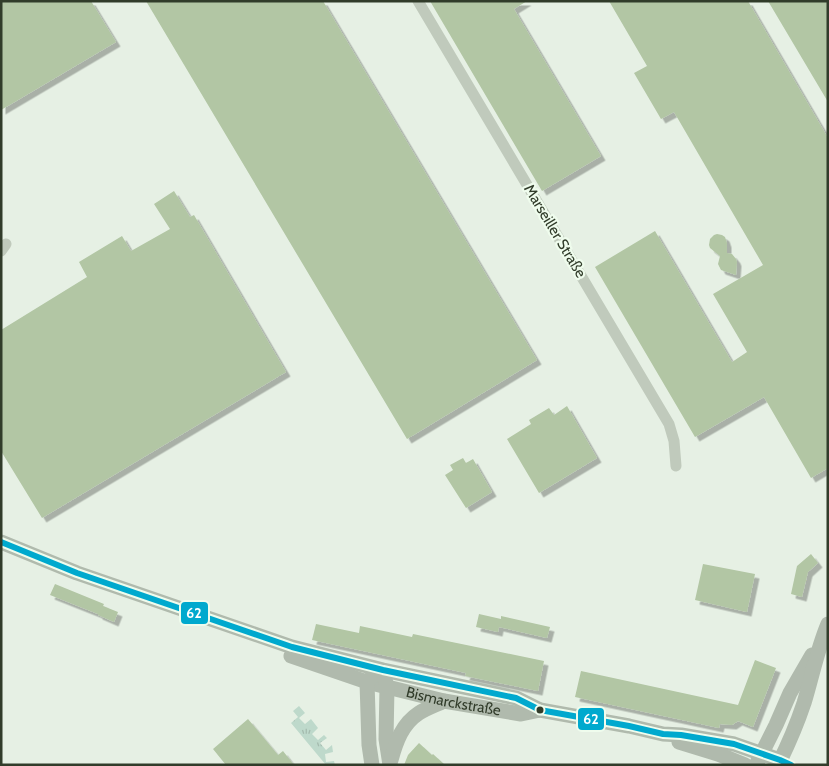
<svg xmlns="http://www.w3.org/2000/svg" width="829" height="766" font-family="Cabin,sans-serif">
	<defs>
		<pattern id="grass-tufts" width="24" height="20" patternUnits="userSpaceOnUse" patternTransform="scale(1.25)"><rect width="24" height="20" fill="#bed9cb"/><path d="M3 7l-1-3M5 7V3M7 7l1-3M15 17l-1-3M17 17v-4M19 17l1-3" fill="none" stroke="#a4bbae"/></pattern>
		<filter id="shadow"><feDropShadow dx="4.5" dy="4.5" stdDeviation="0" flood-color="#0004"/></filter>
	</defs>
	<rect width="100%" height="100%" fill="#e6f0e4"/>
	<path fill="url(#grass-tufts)" d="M299,706L305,713L299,718L305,724L311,719L318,728L312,734L318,740L324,735L327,738L320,743L326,750L332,745L333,752L325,754L326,762L334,761L335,765H326L291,723L298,717L293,711Z"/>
	<path fill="#b2c6a4" filter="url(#shadow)" d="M1,1H91L116,42L1,110Z
		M146,1H323L537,360L407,439Z
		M430,1H527L514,9L601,156L542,191Z
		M609,1H748L828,138V468L811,478L764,397L695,437L595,267L655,231L732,362L747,352L713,294L763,265L674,112L661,119L634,73L647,66Z
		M768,1H828V102Z
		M174,191L190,217L194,215L286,372L42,518L1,451V330L87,277L79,262L122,236L131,251L170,229L154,204Z
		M717,234L722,235L725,237L727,243V253L732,254L736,259L737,262L736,275L721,270L718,264L720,256L710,248L709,245L710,239L714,235Z
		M567,406L597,458L539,493L507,439L531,424L529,420L549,408L554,415Z
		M463,458L466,463L473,459L492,492L466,508L445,475L453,470L450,465Z
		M811,554L818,563L808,572L802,597L791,594L797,566Z
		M703,564L755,574L747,612L695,600Z
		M55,584L104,604L103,606L118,612L114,622L98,615V614L50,595Z
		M479,614L501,619V616L550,627L547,638L499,627L498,632L476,627Z
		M316,624L359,633L360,626L412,637L413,634L544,661L538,691L465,676L466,673L312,640Z
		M755,660L776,668L753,727L738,721L732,725L720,724L719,728L575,697L581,671L738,705Z
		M248,719L278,755L283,751L294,765H226L213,749Z
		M419,743L432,755L433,754L445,765H404L408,755Z"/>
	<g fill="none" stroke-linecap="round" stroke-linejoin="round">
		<path stroke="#c0cabc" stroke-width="11" d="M418,1L669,424L674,441L676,466
			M1,251L6,244"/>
		<g stroke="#b0baad" stroke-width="15">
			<path d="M1,542L77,573L292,647L383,670L516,698L540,710L629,726L663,734L681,735L734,744L780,760"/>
			<path id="s1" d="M291,656L367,682L444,701L521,714L540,710"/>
			<path d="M385,679L387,687L386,739L390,765"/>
			<path d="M679,742L718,754L745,765"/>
			<path d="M391,760C396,742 402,724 419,713C427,708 436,705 444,701"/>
			<path d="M372,765L369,745L367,682L373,676"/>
			<path d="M756,765L776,725L790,693L812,655"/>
			<path d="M778,765C788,745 797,724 804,703C812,677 817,650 828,624"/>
		</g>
		<g stroke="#effced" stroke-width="10">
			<path id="bus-1" d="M1,542L77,573L292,647L383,670L516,698L540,710L629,726L663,734L681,735L734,744L780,760L791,765"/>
		</g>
		<use href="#bus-1" stroke="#00a9ce" stroke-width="6"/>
	</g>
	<circle fill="#313c2a" stroke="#effced" stroke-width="2" cx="540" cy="710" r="4.5"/>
	<g text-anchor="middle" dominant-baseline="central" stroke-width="4.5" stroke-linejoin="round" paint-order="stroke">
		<g font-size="15" fill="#313c2a" stroke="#effced">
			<text transform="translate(555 231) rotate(59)">Marseiller Straße</text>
			<text stroke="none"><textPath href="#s1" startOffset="169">Bismarckstraße</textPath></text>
		</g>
	</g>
	<g stroke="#effced" stroke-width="2">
		<rect x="180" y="601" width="29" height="24" rx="5" fill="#00a9ce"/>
		<rect x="577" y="707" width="28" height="24" rx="5" fill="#00a9ce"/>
	</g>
	<g font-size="14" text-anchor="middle" font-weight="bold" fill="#fff">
		<text x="194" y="618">62</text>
		<text x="591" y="724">62</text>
	</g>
	<rect width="829" height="766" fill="none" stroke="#313c2a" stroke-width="5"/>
</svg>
